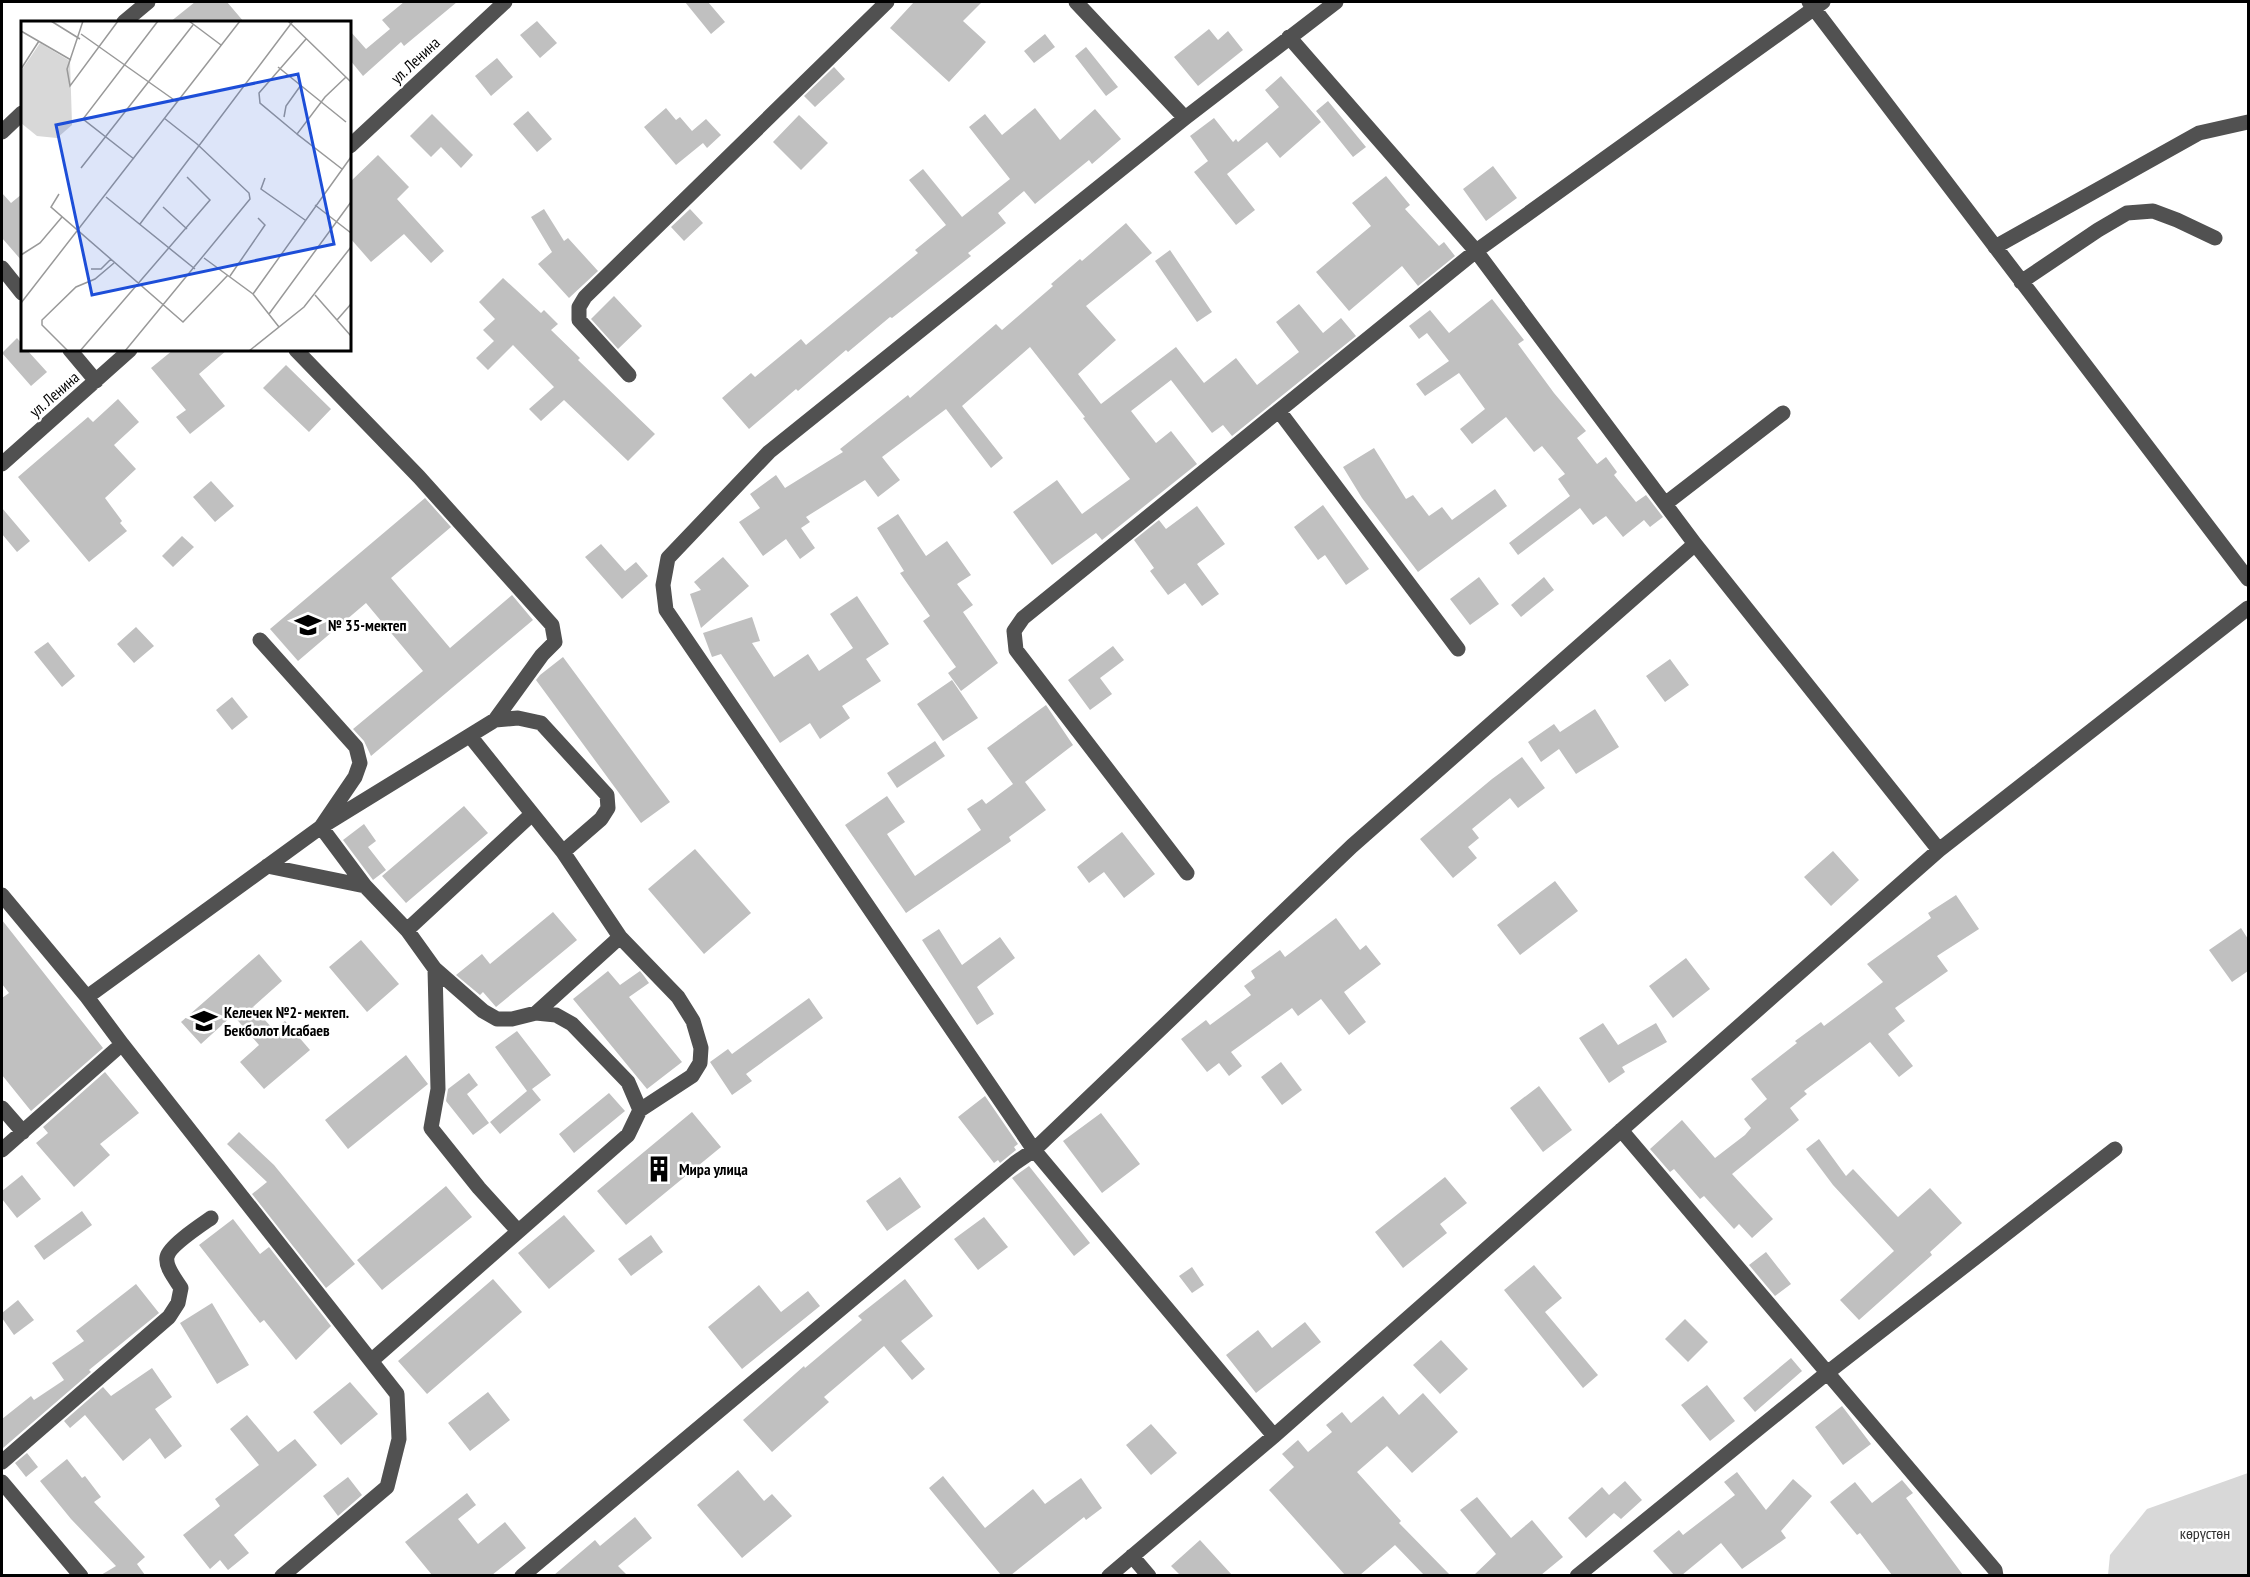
<svg xmlns="http://www.w3.org/2000/svg" width="2250" height="1577" font-family="'PT Sans Narrow',sans-serif">
	<rect width="100%" height="100%" fill="#fff"/>
	<path fill="#d8d8d8" d="M2248,1473V1575H2108L2110,1555L2147,1509Z"/>
	<path fill="#c0c0c0" d="M195,2H227L244,22H170Z
		M404,2H457L404,46L401,42L363,76L350,60V31L366,49L390,29L382,20Z
		M685,2H708L725,22L711,34Z
		M914,2H982L963,21L986,42L949,82L890,28Z
		M537,21L557,43L540,58L520,35Z
		M1209,29L1218,40L1228,31L1243,50L1198,86L1174,57Z
		M1045,34L1055,47L1034,63L1024,51Z
		M1086,47L1118,87L1106,96L1075,56Z
		M497,58L513,77L491,96L475,76Z
		M834,67L845,79L815,107L804,96Z
		M1281,76L1321,122L1280,158L1267,142L1227,174L1255,210L1236,225L1194,172L1208,161L1190,136L1214,118L1233,142L1236,139L1238,142L1279,107L1265,90Z
		M1328,101L1366,147L1353,157L1316,111Z
		M666,108L676,120L680,117L692,131L706,119L721,135L707,148L703,143L676,165L644,127Z
		M1035,108L1060,140L1095,109L1121,139L1092,164L1089,160L1035,204L1024,191L998,213L1006,223L968,253L971,256L892,318L890,317L848,352L846,350L798,391L796,389L749,429L722,398L751,373L755,377L801,339L806,345L918,253L915,250L946,225L909,180L923,169L962,217L1010,179L969,127L985,114L1002,135Z
		M528,111L552,139L537,152L513,124Z
		M432,114L473,155L461,168L441,147L431,157L410,136Z
		M799,115L828,143L801,170L773,142Z
		M378,155L409,187L397,199L444,251L431,263L404,234L371,262L350,238V182Z
		M1493,166L1517,198L1486,221L1463,189Z
		M1386,176L1410,205L1405,209L1439,246L1444,242L1455,256L1418,286L1402,266L1349,311L1316,272L1371,226L1352,203Z
		M2,193L11,203L22,194V261L2,238Z
		M544,209L564,241L568,238L598,271L569,298L538,264L552,252L531,217Z
		M690,209L703,223L684,241L671,227Z
		M1126,223L1152,253L1086,306L1116,340L1078,374L1101,404L1176,347L1204,383L1236,358L1257,385L1299,352L1276,322L1299,304L1323,333L1341,318L1356,336L1232,436L1223,425L1212,433L1171,380L1131,411L1156,443L1171,431L1197,464L1102,540L1096,533L1052,565L1013,512L1057,480L1082,514L1130,479L1083,418L1085,417L1030,347L962,406L1003,458L991,468L946,409L882,457L900,480L878,497L865,480L806,517L810,522L801,528L815,548L800,559L786,539L763,556L739,522L760,508L750,494L776,475L785,488L843,452L840,449L908,395L910,398L996,324L1002,330L1053,286L1051,284L1080,259L1082,261Z
		M1170,250L1212,312L1197,322L1155,261Z
		M503,278L541,313L544,310L558,324L551,330L580,358L578,360L655,434L628,461L564,400L541,421L529,409L554,387L513,345L488,370L476,358L494,341L483,330L495,319L479,302Z
		M614,296L642,326L618,349L591,319Z
		M1492,299L1524,340L1518,344L1554,393L1586,431L1577,438L1597,464L1606,457L1617,472L1614,475L1636,502L1646,495L1663,517L1650,527L1644,520L1623,537L1606,516L1593,525L1580,508L1518,555L1509,543L1570,496L1558,479L1565,474L1542,446L1534,452L1506,417L1472,444L1460,429L1485,409L1459,373L1425,396L1416,384L1449,361L1427,333L1419,339L1409,326L1430,310L1449,333Z
		M17,338L22,344V350H27L47,372L31,386L2,353Z
		M173,350H227L199,374L225,406L190,434L176,417L186,410L151,368Z
		M286,365L331,409L309,432L263,388Z
		M118,399L139,422L114,445L136,469L105,498L122,521L120,523L127,531L89,562L18,477L88,417L93,422Z
		M1374,448L1406,499L1413,495L1429,516L1442,507L1452,520L1495,489L1507,506L1418,572L1362,498L1343,467Z
		M211,481L234,506L215,522L193,497Z
		M425,498L451,527L391,578L450,648L512,595L533,620L371,756L364,741L353,729L423,671L366,603L298,661L270,629Z
		M1323,505L1369,569L1346,585L1325,555L1318,560L1294,527Z
		M1197,506L1225,544L1197,564L1219,594L1202,606L1185,583L1168,595L1150,571L1154,568L1134,540L1159,520L1166,529Z
		M2,508L30,541L17,552L2,534Z
		M898,514L926,556L947,541L971,575L957,584L973,605L963,612L998,663L961,691L948,673L956,667L923,621L930,616L900,573L904,571L877,528Z
		M182,536L194,547L173,567L162,556Z
		M601,544L625,571L636,562L648,576L622,599L585,557Z
		M723,557L749,586L701,628L690,594L701,590L694,582Z
		M1479,577L1499,604L1470,625L1450,599Z
		M1544,577L1554,590L1521,617L1511,605Z
		M857,596L889,644L866,659L881,681L842,706L850,718L820,739L810,723L780,743L721,654L712,657L703,633L752,617L760,641L752,643L774,677L808,654L819,671L853,648L830,614Z
		M136,627L154,646L134,663L117,644Z
		M48,642L75,676L62,687L34,652Z
		M1113,646L1124,660L1100,678L1112,694L1090,710L1068,680Z
		M563,657L670,802L641,823L536,680L540,675Z
		M1670,659L1689,685L1665,702L1646,676Z
		M952,680L978,718L943,741L917,704Z
		M232,697L248,717L232,730L216,710Z
		M1046,705L1073,745L1025,782L1046,810L1009,837L1011,841L906,913L845,825L887,796L905,822L887,834L915,876L981,830L967,809L982,799L986,804L1013,784L987,748Z
		M1595,709L1619,747L1576,774L1559,749L1541,762L1528,742L1554,724L1560,732Z
		M935,741L945,756L897,788L887,773Z
		M1522,757L1545,788L1518,808L1510,798L1472,829L1479,838L1468,847L1477,858L1453,878L1420,839L1492,779Z
		M464,806L488,833L406,903L382,876Z
		M364,824L376,841L368,847L386,870L373,880L343,840Z
		M1122,832L1155,874L1124,898L1104,872L1089,883L1077,867Z
		M695,849L751,913L704,954L648,889Z
		M1833,851L1859,880L1831,906L1804,877Z
		M1555,881L1578,911L1520,955L1497,925Z
		M1956,895L1979,929L1937,956L1948,971L1895,1008L1905,1021L1888,1034L1913,1066L1899,1077L1870,1042L1804,1091L1807,1094L1790,1108L1799,1120L1732,1174L1773,1219L1752,1238L1739,1224L1734,1229L1704,1196L1700,1199L1674,1169L1670,1172L1650,1149L1682,1120L1715,1158L1745,1135L1751,1128L1744,1119L1767,1099L1751,1079L1797,1043L1795,1041L1821,1022L1824,1026L1883,982L1867,964L1931,918L1928,913Z
		M553,912L577,940L496,1007L483,992L480,995L456,975L482,954L490,964Z
		M1336,918L1360,950L1366,945L1381,964L1344,992L1366,1022L1349,1035L1321,999L1298,1016L1292,1008L1231,1052L1242,1066L1229,1076L1219,1063L1207,1072L1181,1039L1206,1020L1210,1025L1251,995L1244,986L1255,978L1251,971L1280,950L1285,957Z
		M2,920L103,1048L31,1111L2,1075V998L9,993L2,984Z
		M2241,928L2248,939V971L2232,982L2209,950Z
		M939,929L962,965L1000,937L1015,958L977,987L994,1014L977,1025L922,940Z
		M361,940L399,984L367,1012L329,967Z
		M259,954L282,981L253,1007L274,1030L285,1021L310,1050L264,1089L240,1062L259,1045L233,1015L201,1044L181,1022Z
		M1686,958L1710,989L1673,1018L1649,986Z
		M608,971L620,985L640,971L644,976L649,983L629,997L682,1062L647,1089L573,999Z
		M809,998L823,1018L746,1074L752,1081L732,1095L710,1062L728,1049L732,1054Z
		M1603,1023L1618,1045L1656,1023L1667,1042L1622,1067L1625,1072L1609,1083L1579,1038Z
		M517,1031L551,1075L532,1089L541,1100L500,1134L490,1122L527,1091L495,1047Z
		M406,1055L428,1084L348,1149L325,1120Z
		M1281,1062L1302,1090L1282,1105L1261,1077Z
		M105,1072L139,1113L100,1144L110,1155L74,1187L36,1143L48,1133L43,1127Z
		M469,1073L478,1085L467,1094L489,1123L473,1135L446,1101L448,1089Z
		M1539,1086L1572,1130L1543,1152L1510,1108Z
		M609,1093L625,1111L574,1153L559,1134Z
		M985,1096L1018,1144L1014,1147L1016,1150L1000,1163L998,1160L994,1163L958,1117Z
		M692,1112L721,1147L626,1225L597,1191Z
		M1101,1113L1140,1164L1102,1193L1063,1141Z
		M239,1132L274,1165L355,1264L326,1288L252,1194L267,1182L227,1144Z
		M1819,1139L1846,1176L1853,1169L1898,1217L1930,1188L1962,1223L1930,1252L1932,1255L1859,1320L1840,1300L1894,1251L1833,1185L1806,1149Z
		M1029,1166L1090,1243L1074,1256L1012,1178Z
		M22,1175L41,1199L17,1218L2,1199V1191Z
		M900,1177L921,1207L887,1231L866,1201Z
		M1445,1177L1467,1203L1440,1224L1447,1233L1403,1268L1375,1232Z
		M446,1186L472,1217L382,1290L357,1260Z
		M82,1211L92,1225L44,1260L34,1246Z
		M564,1215L595,1251L549,1289L518,1253Z
		M984,1217L1008,1247L978,1270L954,1239Z
		M233,1219L260,1254L269,1247L331,1326L296,1360L264,1320L260,1323L199,1245Z
		M651,1235L663,1252L631,1276L618,1259Z
		M1766,1252L1791,1284L1775,1296L1749,1265Z
		M1534,1265L1562,1298L1545,1312L1598,1375L1583,1388L1504,1290Z
		M1192,1267L1204,1285L1192,1293L1179,1276Z
		M493,1279L522,1312L427,1394L398,1361Z
		M905,1279L933,1316L901,1341L925,1369L912,1380L884,1346L824,1397L829,1402L772,1452L743,1420L804,1366L805,1368L862,1320L858,1316Z
		M136,1284L159,1313L89,1370L91,1372L3,1448L2,1447V1419L31,1396L34,1400L64,1380L52,1363L84,1341L76,1331Z
		M759,1285L781,1312L808,1291L820,1306L742,1369L708,1327Z
		M18,1300L34,1320L14,1335L2,1318V1313Z
		M212,1303L249,1365L217,1384L180,1323Z
		M1685,1319L1708,1342L1688,1362L1665,1339Z
		M1305,1322L1321,1342L1256,1393L1226,1355L1258,1330L1272,1348Z
		M1441,1340L1468,1369L1440,1394L1413,1365Z
		M1791,1358L1802,1371L1755,1412L1743,1398Z
		M152,1368L172,1397L155,1409L182,1446L165,1459L150,1438L123,1461L85,1415L70,1428L64,1421L103,1387L111,1396Z
		M350,1382L378,1414L341,1445L313,1412Z
		M1707,1385L1735,1421L1710,1441L1681,1405Z
		M488,1392L510,1420L470,1451L448,1423Z
		M1423,1393L1458,1432L1412,1473L1387,1446L1357,1472L1401,1521L1399,1523L1450,1575H1424L1395,1545L1360,1575H1345L1269,1490L1294,1467L1282,1454L1298,1440L1308,1452L1332,1432L1326,1425L1342,1412L1351,1423L1383,1396L1399,1415Z
		M1842,1406L1871,1444L1843,1465L1815,1427Z
		M247,1415L278,1452L295,1439L317,1465L234,1535L249,1553L228,1570L220,1560L210,1569L183,1535L220,1506L215,1499L259,1465L230,1429Z
		M1151,1424L1177,1453L1151,1475L1126,1445Z
		M27,1453L38,1467L26,1477L15,1463Z
		M67,1459L82,1478L85,1476L101,1497L94,1502L145,1557L137,1564L145,1575H101L116,1566L71,1519L40,1481Z
		M738,1470L764,1501L772,1494L792,1516L742,1558L697,1505Z
		M1737,1472L1766,1510L1793,1479L1812,1496L1781,1531L1786,1538L1742,1569L1721,1543L1682,1575H1674L1653,1551L1679,1530L1683,1535L1735,1495L1724,1482Z
		M943,1476L985,1528L1033,1489L1045,1504L1081,1478L1102,1508L1086,1520L1084,1517L1011,1575H1001L929,1488Z
		M348,1477L362,1495L338,1516L323,1496Z
		M1902,1480L1913,1493L1906,1498L1963,1575H1892L1860,1533L1857,1535L1830,1502L1855,1482L1872,1503Z
		M1625,1481L1642,1500L1621,1519L1614,1513L1586,1538L1568,1518L1602,1487L1609,1495Z
		M467,1493L476,1505L458,1519L478,1544L505,1522L526,1548L492,1575H432L405,1542Z
		M1477,1497L1511,1538L1532,1520L1563,1557L1541,1575H1474L1496,1554L1460,1510Z
		M635,1517L652,1538L618,1566L627,1575H554L595,1540L600,1546Z
		M1200,1540L1232,1575H1180L1171,1566Z"/>
	<g fill="none" stroke-linecap="round" stroke-linejoin="round">
		<path stroke="#515151" stroke-width="15" d="M1076,2L1185,118
			M1809,2L2248,579
			M124,22L148,2
			M1289,37L1476,251L1695,544L1939,850
			M2,132L22,113
			M350,146L505,2
			M1995,247L2199,133L2248,122
			M2,268L22,293
			M2021,282L2098,230L2127,213L2153,211L2177,220L2215,238
			M70,350L96,381
			M296,350L419,477L552,625L555,642L542,655L495,720
			M629,375L579,320V307L585,297L887,2
			M1279,411L1458,649
			M2,464L130,350
			M1665,504L1783,413
			M260,640L356,747L360,763L355,777L321,827L365,886
			M470,736L563,852L620,937L678,997L693,1021L701,1048L700,1063L692,1076L640,1110
			M267,866L365,886L407,930L435,969L483,1011L497,1019H512L536,1013L556,1015L572,1024L628,1082L640,1110L628,1135L371,1361
			M1187,873L1016,650L1014,631L1023,618L1476,251L1823,2
			M2,895L87,997L122,1044L2,1150
			M407,930L532,814
			M435,969L438,1089L431,1128L479,1188L518,1231
			M87,997L321,827L495,720L518,718L541,723L607,795L608,808L601,819L563,852
			M536,1013L620,937
			M122,1044L397,1394L399,1439L387,1487L282,1576
			M2,1108L23,1132
			M1621,1130L1995,1570L1996,1576
			M1274,1436L1034,1150L666,610L663,585L668,558L769,452L1185,118L1336,2
			M2,1462L169,1317L178,1303L181,1288C176,1280 165,1267 167,1257C169,1246 201,1225 211,1218
			M2,1482L81,1576
			M1132,1556L1149,1576
			M522,1576L1015,1163L1034,1150L1352,846L1695,544
			M1109,1576L1274,1436L1939,850L2248,608
			M1577,1576L1827,1373L2115,1149"/>
	</g>
	<defs>
		<g id="school-bare" transform="scale(2.07)"><path d="M0-5L7-2L0 1L-7-2ZM-4 1L0 2.5L4 1V4Q0 6-4 4Z" fill="#000" stroke="#fff" stroke-width="2.5" paint-order="stroke"/></g>
		<g id="building-bare" transform="scale(2.07)"><path d="M-4-6H4V6H1V3H-1V6H-4ZM-2.5-4.3h1.7v1.8h-1.7ZM.8-4.3h1.7v1.8H.8ZM-2.5-1h1.7V.8h-1.7ZM.8-1h1.7V.8H.8Z" fill="#000" stroke="#fff" stroke-width="2.5" paint-order="stroke"/></g>
	</defs>
	<g fill-rule="evenodd">
		<use href="#school-bare" x="308" y="625"/>
		<use href="#school-bare" x="204" y="1021"/>
		<use href="#building-bare" x="659" y="1169"/>
	</g>
	<g text-anchor="middle" dominant-baseline="central" stroke-width="5" stroke-linejoin="round" paint-order="stroke">
		<g font-size="16" fill="#000" stroke="#fff">
			<text transform="translate(415 60) rotate(-43)">ул. Ленина</text>
			<text transform="translate(54 394) rotate(-41)">ул. Ленина</text>
		</g>
		<g font-size="16" font-weight="bold" fill="#000" stroke="#fff" text-anchor="start">
			<text x="328" y="625">№ 35-мектеп</text>
			<text x="224" y="1012">Келечек №2- мектеп.<tspan x="224" dy="18">Бекболот Исабаев</tspan></text>
			<text x="679" y="1169">Мира улица</text>
		</g>
		<g font-size="16" fill="#2f2f2f" stroke="#fff">
			<text x="2205" y="1533">көрүстөн</text>
		</g>
	</g>
	<g transform="translate(21 21)">
		<rect width="330" height="330" fill="#fff"/>
		<path d="M19,22L49,40L51,104L36,117L16,115L0,102V50Z" fill="#d8d8d8"/>
		<path fill="none" stroke="#999" stroke-width="1.5" d="M30,0L59,18M62,0L46,48L49,65L97,0M168,0L200,24M267,0L330,61M0,10L50,39M60,13L156,81M257,46L325,101M0,48L18,20M263,96L265,85L280,64M276,113L239,82L238,72L285,18M113,138L62,98L137,0M60,147L172,4M321,148L276,113L304,76L325,56M244,157L240,168L284,199M38,173L30,186L162,301L207,254M85,176L174,248M294,184L330,212M142,186L166,208M119,203L272,0M0,234L19,222L41,196M183,237L232,273L258,306M70,248H80L90,238M209,255L244,204L237,197M232,273L330,136M294,274L330,315M0,282L219,0M248,293L330,181M316,299L330,283M47,330L21,304V299L55,266L74,258L93,242M59,330L189,179L166,156M104,330L229,178L228,172L176,123L143,97M228,330L283,286L330,226"/>
		<path fill="#1d4ed8" fill-opacity="0.15" stroke="#1d4ed8" stroke-width="3" d="M277,53L313,223L71,274L35,104Z"/>
		<rect width="330" height="330" fill="none" stroke="#000" stroke-width="3"/>
	</g>
	<rect width="2250" height="1577" fill="none" stroke="#000000" stroke-width="6"/>
</svg>
